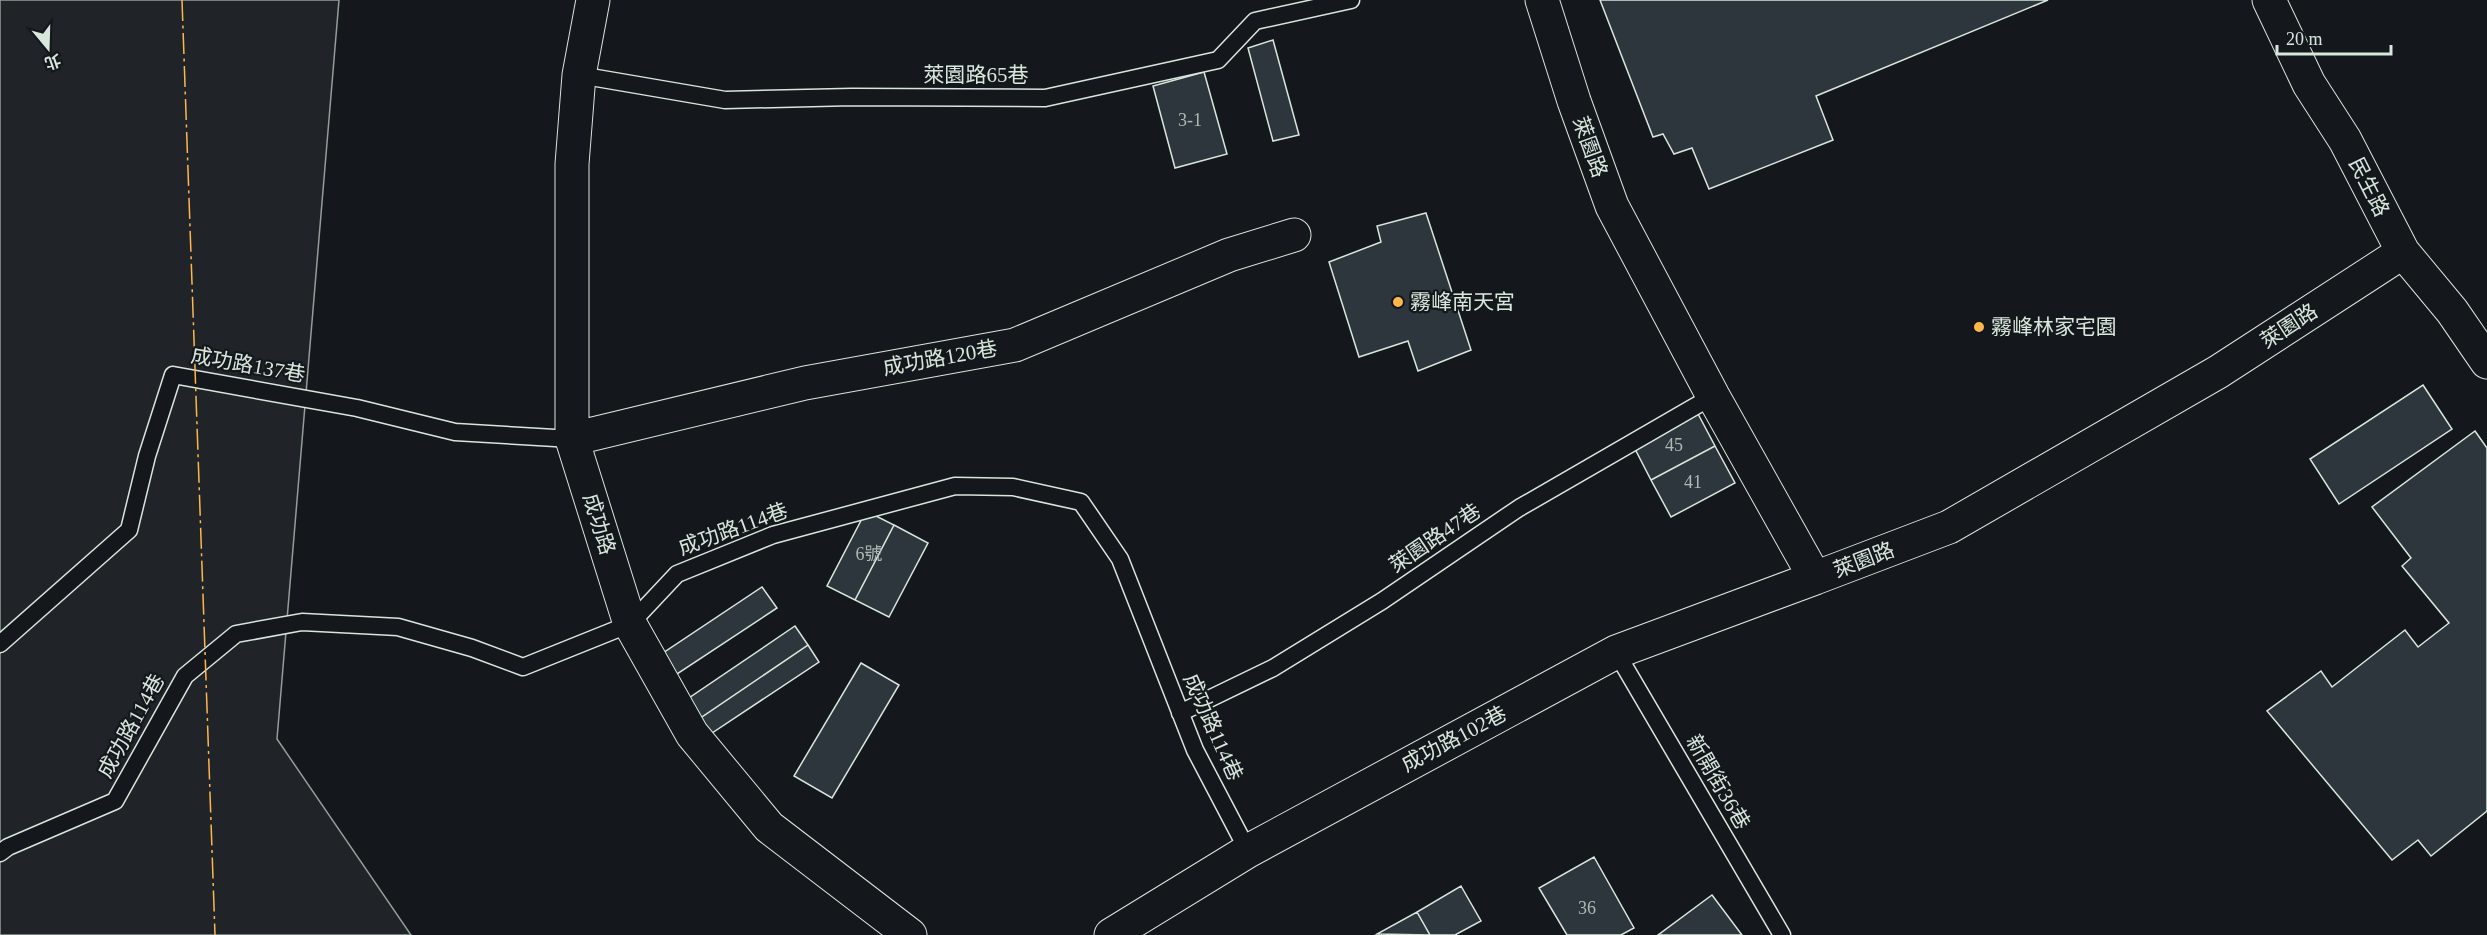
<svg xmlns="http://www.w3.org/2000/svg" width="2487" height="935" font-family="'Times New Roman','Noto Sans TC',serif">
	<rect width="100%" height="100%" fill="#14181c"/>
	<path fill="#202428" stroke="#939e99" stroke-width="1.5" d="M0,0H339L277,739L411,935H0Z"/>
	<path fill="#2c363c" stroke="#d8e6dc" stroke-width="1.5" d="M1600,0H2048L1816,96L1833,140L1709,189L1692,148L1674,154L1663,134L1653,137Z
		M1273,40L1299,135L1273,141L1248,48Z
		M1204,72L1227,154L1175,168L1153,86Z
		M1426,213L1471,350L1418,371L1408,341L1359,357L1329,262L1381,242L1377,226Z
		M2423,385L2452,429L2339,504L2310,459Z
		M1697,412L1715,446L1651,480L1633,445Z
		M2475,431L2487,448V811L2431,856L2418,840L2392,860L2267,711L2321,671L2332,687L2405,630L2418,647L2449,623L2402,566L2411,558L2372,507Z
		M1715,446L1735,483L1671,517L1651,480Z
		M866,511L894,525L855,600L827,586Z
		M894,525L928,543L889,617L855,600Z
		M762,587L777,608L671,678L657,657Z
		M795,626L808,645L699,719L686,700Z
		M808,645L819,662L709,735L699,719Z
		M861,663L899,685L832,798L794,776Z
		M1594,857L1634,928L1621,935H1567L1539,888Z
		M1461,886L1481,921L1455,935H1430L1417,912Z
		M1712,895L1742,935H1658Z
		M1417,912L1430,935L1377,934Z"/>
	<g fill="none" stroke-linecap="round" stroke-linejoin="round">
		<g stroke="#d8e6dc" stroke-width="19">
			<path id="service" d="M579,75L725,100L852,97L1045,98L1218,60L1255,21L1351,0
				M0,644L129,530L147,456L173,375L357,408L455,432L572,439
				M1616,652L1782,935
				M1180,713L1273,668L1382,601L1519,508L1713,396
				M0,853L8,847L115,801L185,676L236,634L302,622L398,627L472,648L523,667L630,624L677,574L773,535L955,486L1013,487L1081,502L1120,559L1195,750L1248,851"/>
		</g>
		<g stroke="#d8e6dc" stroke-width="35">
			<path id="minor" d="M593,0L579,75L572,164V439L630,624L692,734L769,827L910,935
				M1542,0L1574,101L1612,206L1713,396L1815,578L1949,527L2218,372L2403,252
				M2269,0L2309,84L2345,140L2403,252L2452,311L2487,362
				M572,439L805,383L1015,345L1229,255L1294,235
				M1111,935L1248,851L1616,652L1815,578"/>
		</g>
		<use href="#service" stroke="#14181c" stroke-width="16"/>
		<use href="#minor" stroke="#14181c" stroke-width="33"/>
		<path stroke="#ffb74d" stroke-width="1.5" stroke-dasharray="21 4.5 3 4.5" stroke-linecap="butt" d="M182,0L215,935"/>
	</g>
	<g fill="#ffb74d" stroke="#14181c" stroke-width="2">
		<circle cx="1398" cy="302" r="6"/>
		<circle cx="1979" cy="327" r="6"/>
	</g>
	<g text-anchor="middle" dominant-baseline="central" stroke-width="4.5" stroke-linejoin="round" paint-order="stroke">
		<g font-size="18" fill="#adbab4">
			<text x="1190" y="120">3-1</text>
			<text x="1674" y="445">45</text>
			<text x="1693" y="482">41</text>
			<text x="869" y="554">6號</text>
			<text x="1587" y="908">36</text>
		</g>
		<g font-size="21" fill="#d8e6dc" stroke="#14181c">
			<text x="976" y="75">萊園路65巷</text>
			<text transform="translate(1590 147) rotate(70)">萊園路</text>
			<text transform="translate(2369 187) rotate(63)">民生路</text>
			<text transform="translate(2289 326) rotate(-33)">萊園路</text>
			<text transform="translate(940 358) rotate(-10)">成功路120巷</text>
			<text transform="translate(248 365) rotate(10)">成功路137巷</text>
			<text transform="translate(599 524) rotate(73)">成功路</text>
			<text transform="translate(733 529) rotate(-20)">成功路114巷</text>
			<text transform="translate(1435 538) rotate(-34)">萊園路47巷</text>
			<text transform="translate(1864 560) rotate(-21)">萊園路</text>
			<text transform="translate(131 726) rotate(-61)">成功路114巷</text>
			<text transform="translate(1213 727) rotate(66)">成功路114巷</text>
			<text transform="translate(1454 739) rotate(-28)">成功路102巷</text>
			<text transform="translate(1718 782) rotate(60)">新開街36巷</text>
		</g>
		<g font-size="21" fill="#d8e6dc" stroke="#14181c" text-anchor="start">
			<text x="1410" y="302">霧峰南天宮</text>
			<text x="1991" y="327">霧峰林家宅園</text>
		</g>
	</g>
	<g transform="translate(48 48) rotate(161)" stroke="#14181c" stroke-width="4.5" paint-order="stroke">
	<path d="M0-4.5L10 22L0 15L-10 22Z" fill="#d8e6dc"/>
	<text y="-9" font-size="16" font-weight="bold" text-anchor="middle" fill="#d8e6dc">北</text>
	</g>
	<path d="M2277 45v9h114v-9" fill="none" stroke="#d8e6dc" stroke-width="3"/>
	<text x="2286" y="45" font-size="18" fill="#d8e6dc" stroke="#14181c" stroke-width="4.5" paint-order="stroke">20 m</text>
</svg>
